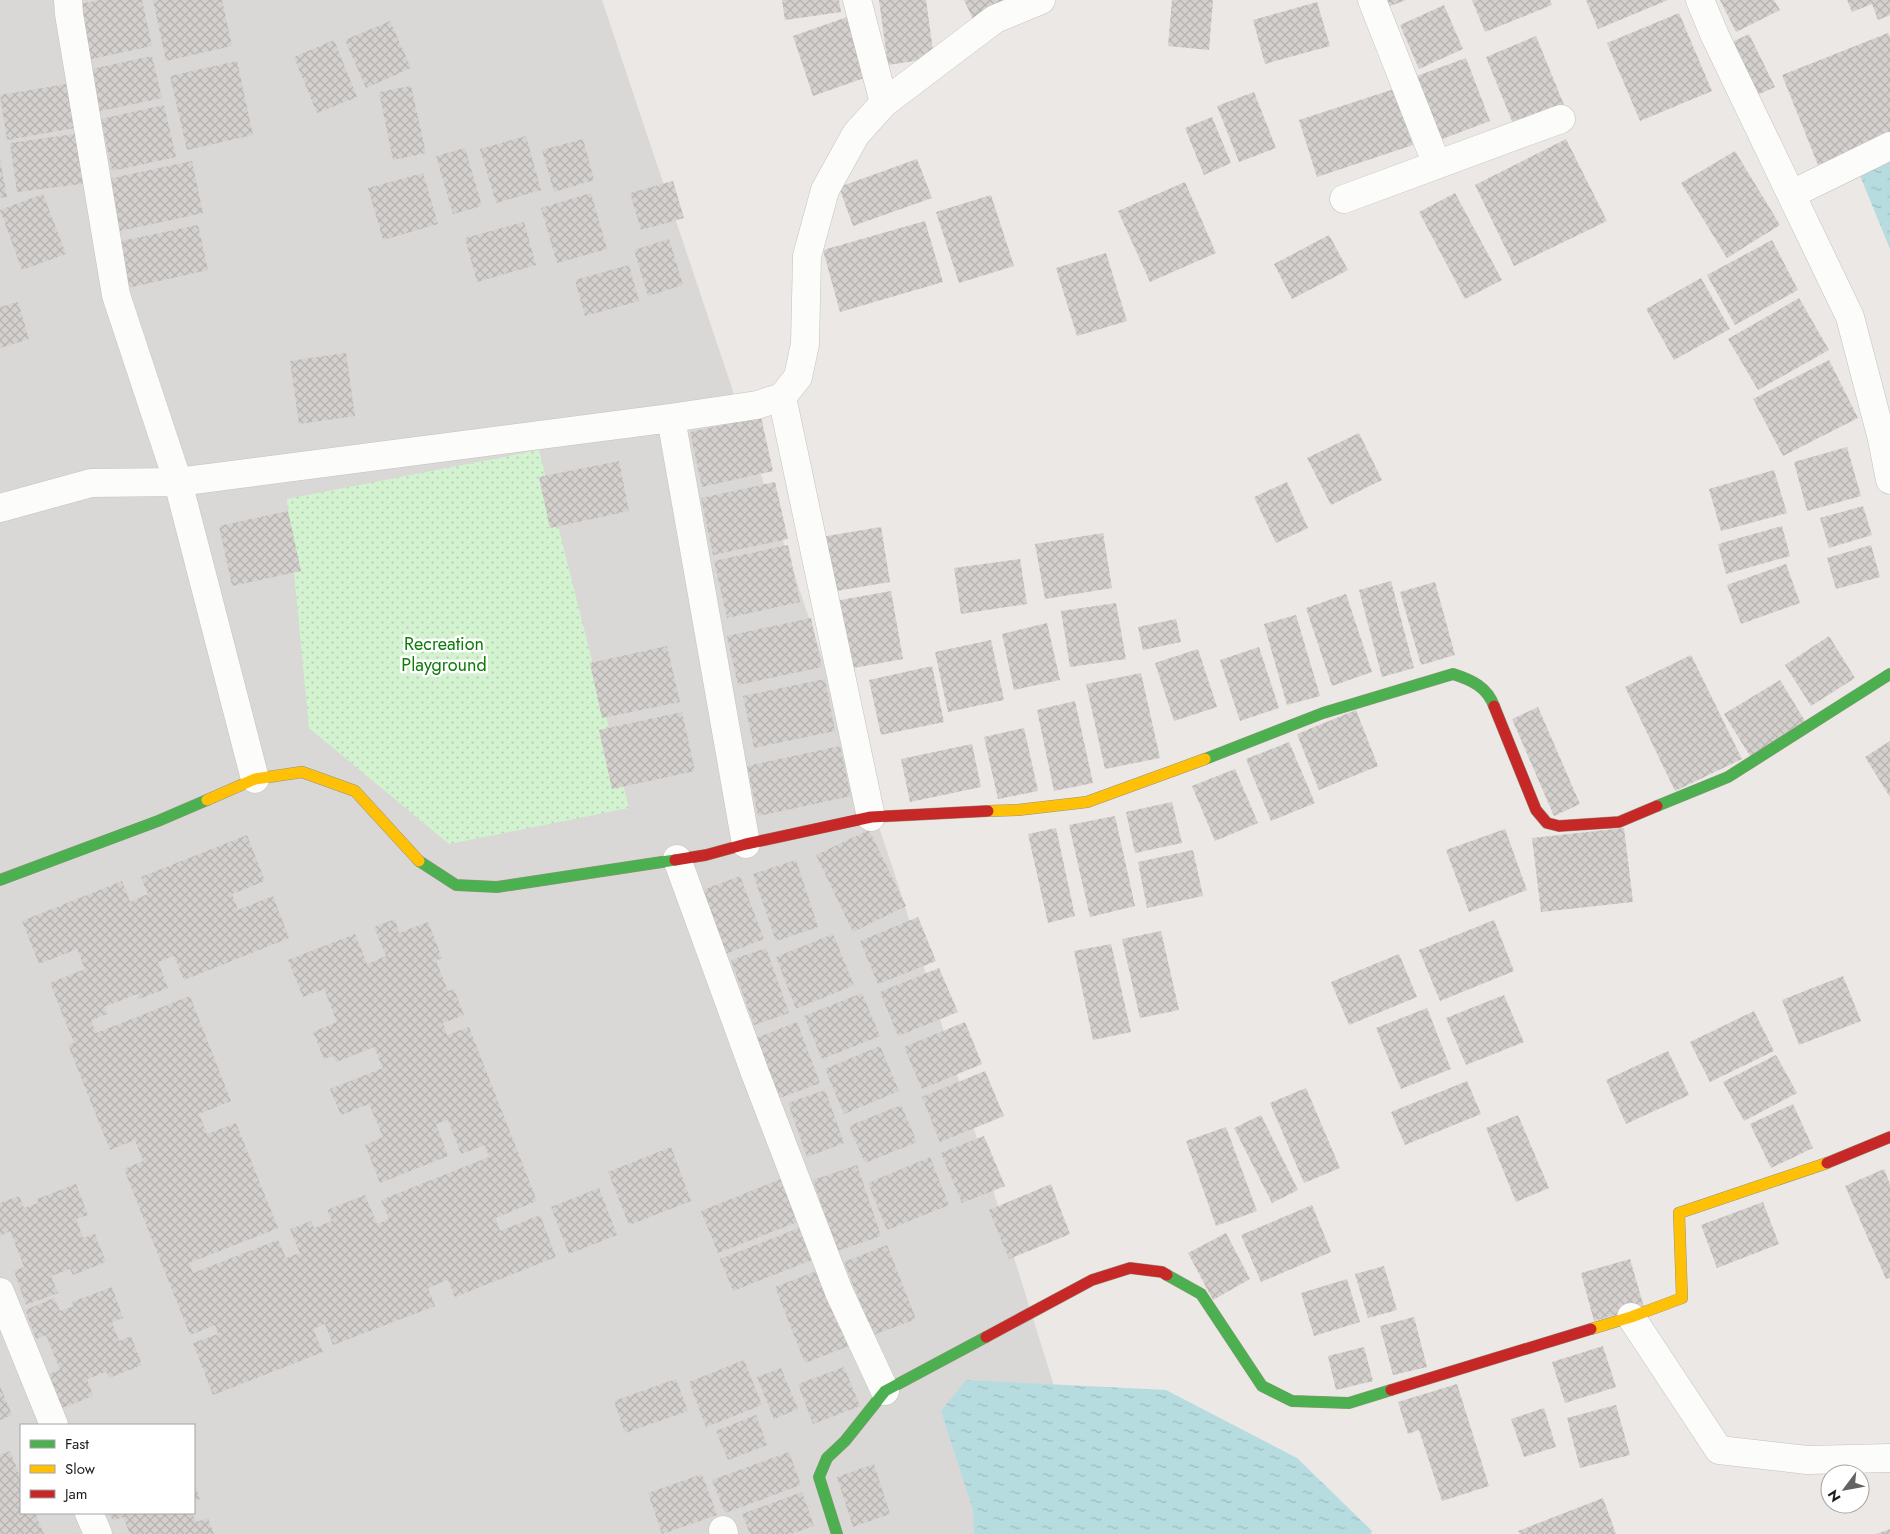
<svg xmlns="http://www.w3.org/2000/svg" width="1890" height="1534" font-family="Jost,sans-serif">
	<defs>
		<pattern id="park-dots" width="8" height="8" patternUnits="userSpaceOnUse" patternTransform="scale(1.25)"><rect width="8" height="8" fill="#d3f2cf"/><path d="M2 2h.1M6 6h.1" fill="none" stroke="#b5cfb1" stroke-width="1.8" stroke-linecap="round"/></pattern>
		<pattern id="water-ripples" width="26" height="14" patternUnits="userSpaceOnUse" patternTransform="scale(1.25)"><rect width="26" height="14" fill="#b7dcdf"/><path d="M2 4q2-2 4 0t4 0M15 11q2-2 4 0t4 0" fill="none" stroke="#9dbcbf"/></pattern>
		<pattern id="building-cross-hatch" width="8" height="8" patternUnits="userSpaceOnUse" patternTransform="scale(1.25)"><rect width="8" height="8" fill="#d3d0ce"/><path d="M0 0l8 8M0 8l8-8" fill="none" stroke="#b5b2b0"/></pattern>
	</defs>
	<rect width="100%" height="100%" fill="#ebe8e5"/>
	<path fill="#dad8d7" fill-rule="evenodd" d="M0,0H602L898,884L1100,1534H0ZM21,1425H194V1513H21Z"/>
	<path fill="url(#park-dots)" d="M539,450L629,808L449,844L309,728L287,499Z"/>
	<path fill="url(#water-ripples)" d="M1890,110V249L1843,134Z
		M966,1380L1166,1390L1297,1458L1372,1531L1371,1534H974L973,1510L941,1411Z"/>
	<path fill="url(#building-cross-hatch)" d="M100,0H142L152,46L87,60L75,5Z
		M153,0H222L232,46L166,61Z
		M782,0H839L841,12L785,20Z
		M879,0H926L934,58L888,65Z
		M964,0H1015L973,19Z
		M1172,0H1213L1209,50L1168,46Z
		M1379,0H1406L1382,9Z
		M1472,0H1550L1552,5L1485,32Z
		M1586,0H1668L1598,29Z
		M1720,0H1774L1780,10L1736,32Z
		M1847,0H1890V15L1878,20L1872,4L1852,12Z
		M1317,2L1330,46L1265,64L1253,20Z
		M1444,5L1463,49L1419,69L1400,25Z
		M1679,13L1712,91L1640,121L1607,43Z
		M850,16L870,76L813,96L793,36Z
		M390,21L411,68L366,88L345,40Z
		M1888,33L1890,37V136L1818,165L1782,75Z
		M1749,34L1775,87L1751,98L1726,45Z
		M1536,36L1564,105L1514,126L1486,57Z
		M334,40L357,97L317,113L294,57Z
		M152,56L162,98L96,112L87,70Z
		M1466,58L1490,121L1437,141L1414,77Z
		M237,61L253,135L187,150L170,76Z
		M73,83L80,127L7,140L0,95Z
		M411,86L426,153L393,160L379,92Z
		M1394,89L1413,145L1317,177L1299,120Z
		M1254,92L1276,148L1239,162L1217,106Z
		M164,105L176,157L112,171L101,119Z
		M1212,117L1231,163L1204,175L1185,128Z
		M82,133L89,183L17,192L10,143Z
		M526,136L541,190L496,203L480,149Z
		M583,139L594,180L554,192L542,150Z
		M1566,139L1607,221L1514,266L1475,185Z
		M465,148L482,206L453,214L436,156Z
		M1735,151L1780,225L1727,258L1681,183Z
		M0,159L7,197L0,198Z
		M917,159L932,198L853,226L839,187Z
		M192,161L203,213L120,231L108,179Z
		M423,173L438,224L383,240L368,188Z
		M673,181L684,218L641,230L630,193Z
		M1185,182L1216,253L1150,282L1118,211Z
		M591,193L607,249L557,263L541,208Z
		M1455,193L1502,280L1465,299L1419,212Z
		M43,194L66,254L22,270L0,210Z
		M991,195L1014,266L959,283L936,212Z
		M925,221L943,282L840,312L823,250Z
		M524,222L536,265L477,282L465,238Z
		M198,225L208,270L128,288L117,242Z
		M1329,235L1348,270L1292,299L1274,264Z
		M669,239L683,285L648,296L634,250Z
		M1772,240L1798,290L1735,325L1707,275Z
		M1106,253L1127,321L1077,336L1056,268Z
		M629,265L639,301L585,316L575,280Z
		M1701,278L1730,329L1674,360L1646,309Z
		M1799,298L1829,350L1758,390L1728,339Z
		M18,302L29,339L0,348V307Z
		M346,353L355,416L299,424L290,361Z
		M1829,360L1858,418L1783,456L1753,399Z
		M761,417L773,471L702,487L690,432Z
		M1359,433L1382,480L1331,505L1307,458Z
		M1847,447L1861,496L1807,511L1794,462Z
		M619,461L629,511L550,528L539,477Z
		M1774,470L1787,513L1721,531L1709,489Z
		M775,482L788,539L713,555L701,498Z
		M1287,482L1308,528L1276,543L1254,497Z
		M1863,506L1872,535L1829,548L1820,518Z
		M288,511L301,571L232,586L219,526Z
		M1782,526L1790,556L1726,574L1718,544Z
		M881,527L890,582L830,592L821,537Z
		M1103,533L1112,588L1045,599L1035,544Z
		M788,545L800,602L727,618L714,561Z
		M1871,545L1880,577L1836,589L1827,558Z
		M1020,559L1027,604L961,614L954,568Z
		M1786,564L1800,603L1741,624L1727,585Z
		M1391,581L1414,668L1382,677L1359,590Z
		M1435,582L1455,655L1421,665L1400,592Z
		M891,591L903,659L848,669L835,601Z
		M1346,594L1372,672L1332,686L1306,608Z
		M1116,603L1126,659L1070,667L1061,611Z
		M1296,615L1320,696L1287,705L1264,624Z
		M811,618L822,667L738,685L727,636Z
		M1176,619L1181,642L1143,650L1138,627Z
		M1047,623L1060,680L1014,690L1002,634Z
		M1829,636L1855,678L1811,706L1785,665Z
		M991,640L1004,700L948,712L935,652Z
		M667,646L680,702L602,718L590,663Z
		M1259,647L1279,708L1240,721L1220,660Z
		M1198,649L1217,707L1174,721L1155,663Z
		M1691,655L1742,759L1675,791L1625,687Z
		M932,666L944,722L881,735L869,680Z
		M1141,673L1160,758L1105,769L1086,684Z
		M825,679L835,731L754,748L743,696Z
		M1780,680L1805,721L1750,756L1724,714Z
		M1075,701L1093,783L1054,791L1037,710Z
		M1538,707L1580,804L1554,816L1512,719Z
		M1356,710L1378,766L1319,790L1297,734Z
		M682,712L695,771L612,789L599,730Z
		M1024,728L1038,791L998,799L984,737Z
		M1890,741V797L1865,757Z
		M1289,742L1315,803L1271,821L1246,759Z
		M972,744L981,787L910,802L901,759Z
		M840,746L851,796L758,816L747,766Z
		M1235,769L1258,823L1215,841L1192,786Z
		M1172,802L1182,843L1135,853L1126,812Z
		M1115,816L1135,906L1090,917L1069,825Z
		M1056,828L1075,916L1048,923L1028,834Z
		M1624,828L1633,902L1541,912L1532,838Z
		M1505,829L1527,890L1469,912L1446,850Z
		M869,830L906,906L853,932L816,855Z
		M247,835L265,881L232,894L238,910L273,896L289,938L184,980L174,956L158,962L168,988L139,999L137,994L104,1007L107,1014L91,1020L96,1033L190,996L231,1101L199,1114L207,1134L236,1123L278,1228L189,1263L193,1273L278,1240L286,1258L300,1253L290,1229L311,1221L314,1228L332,1221L327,1210L365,1195L377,1224L389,1219L381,1200L489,1157L485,1145L461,1154L448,1120L436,1124L448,1156L380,1183L365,1145L383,1137L369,1104L341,1115L330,1089L383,1068L374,1047L336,1062L334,1056L324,1059L313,1032L337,1022L324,989L303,997L288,960L355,934L367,964L386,956L374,927L395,919L399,933L428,922L442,958L436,961L448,991L454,989L464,1015L443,1023L447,1035L469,1027L537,1201L495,1218L500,1231L540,1215L556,1257L455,1297L448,1280L428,1288L435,1306L333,1345L325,1324L313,1329L323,1352L213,1395L193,1343L218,1334L215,1325L190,1335L124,1169L143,1161L135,1140L110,1150L68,1045L74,1043L50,983L85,969L77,949L39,964L22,921L122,881L130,902L148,894L141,877Z
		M1193,850L1203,896L1147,908L1138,862Z
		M796,860L818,927L776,941L753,874Z
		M740,876L764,939L723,955L700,891Z
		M918,917L936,961L878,984L860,941Z
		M1494,920L1514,971L1440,1001L1419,950Z
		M1161,931L1179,1010L1140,1018L1122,939Z
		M833,934L854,985L796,1009L776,957Z
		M1111,944L1131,1032L1093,1040L1074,951Z
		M766,948L789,1013L754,1025L731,960Z
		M1399,954L1417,997L1349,1025L1331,982Z
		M939,968L958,1012L898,1036L880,992Z
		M1843,976L1861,1021L1799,1045L1782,1000Z
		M862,993L880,1036L822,1059L804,1016Z
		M1504,995L1524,1042L1466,1065L1446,1018Z
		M1427,1008L1451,1069L1401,1089L1376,1028Z
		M1754,1011L1774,1051L1710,1082L1690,1042Z
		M797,1022L820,1083L780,1098L756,1038Z
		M965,1022L982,1064L922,1089L904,1047Z
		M880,1046L899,1091L844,1114L825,1069Z
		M1668,1051L1689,1095L1626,1124L1606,1080Z
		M1776,1055L1797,1093L1744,1121L1723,1082Z
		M985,1071L1004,1116L940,1142L922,1097Z
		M1467,1081L1481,1114L1405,1145L1391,1112Z
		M1306,1088L1340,1168L1304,1183L1270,1103Z
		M825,1090L844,1143L807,1157L788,1103Z
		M1793,1104L1813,1148L1771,1168L1750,1124Z
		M901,1105L917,1142L865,1163L849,1126Z
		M1261,1115L1298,1190L1272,1203L1234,1128Z
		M1518,1115L1549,1188L1516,1202L1486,1128Z
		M1226,1127L1257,1211L1216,1226L1186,1141Z
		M984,1136L1005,1186L962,1203L941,1153Z
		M671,1147L691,1201L629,1225L608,1172Z
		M930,1157L949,1205L887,1230L868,1183Z
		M857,1165L881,1236L837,1251L813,1180Z
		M1884,1169L1890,1184V1278L1886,1279L1845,1186Z
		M783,1178L800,1221L718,1253L701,1211Z
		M76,1184L88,1215L76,1219L83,1238L95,1234L106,1262L73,1275L70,1269L51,1276L58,1293L26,1305L14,1271L24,1267L10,1231L0,1236V1203L19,1196L24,1208L38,1203L37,1199Z
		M1051,1184L1070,1234L1009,1259L989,1210Z
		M599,1188L617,1235L569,1254L551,1207Z
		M1763,1202L1779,1244L1717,1268L1701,1225Z
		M1312,1205L1331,1252L1261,1282L1241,1235Z
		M799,1228L812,1260L733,1291L720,1259Z
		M1226,1233L1250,1279L1213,1300L1188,1253Z
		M887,1245L916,1319L873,1335L844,1262Z
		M1630,1259L1644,1307L1594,1321L1581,1273Z
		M1384,1266L1397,1310L1368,1318L1355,1274Z
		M819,1270L849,1346L805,1363L775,1287Z
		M1347,1279L1360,1322L1314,1336L1301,1293Z
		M112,1287L123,1318L112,1322L119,1341L131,1336L142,1365L109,1378L106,1372L87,1379L93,1396L62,1408L49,1374L60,1370L46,1335L36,1339L25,1310L54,1298L60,1311L74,1306L72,1302Z
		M1414,1317L1427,1367L1393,1375L1380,1326Z
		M1603,1346L1616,1387L1565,1403L1552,1362Z
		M1364,1347L1373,1381L1336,1390L1328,1356Z
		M744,1360L762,1405L706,1427L689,1382Z
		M844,1367L860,1406L813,1424L798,1384Z
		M781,1368L798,1409L774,1419L757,1377Z
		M676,1379L688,1411L625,1433L614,1401Z
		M1457,1384L1489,1486L1442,1501L1419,1430L1408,1434L1398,1402Z
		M0,1386L12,1415L0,1420Z
		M1616,1405L1630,1455L1580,1468L1567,1418Z
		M1544,1408L1556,1447L1524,1457L1511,1419Z
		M756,1415L767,1445L728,1460L716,1431Z
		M10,1451L21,1479V1513H35L44,1534H0V1455Z
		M789,1452L801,1485L725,1513L712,1480Z
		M874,1464L890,1514L853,1527L837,1477Z
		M702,1474L717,1515L662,1534L648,1493Z
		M194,1482L200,1499L194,1502Z
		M802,1492L814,1526L791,1534H750L742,1514Z
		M1603,1498L1616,1534H1520L1518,1531Z
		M109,1513H192L196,1522L208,1518L214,1534H130L123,1517L113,1521Z
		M1890,1529V1534H1876Z"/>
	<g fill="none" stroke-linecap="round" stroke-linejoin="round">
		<g stroke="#c3c2c1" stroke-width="29">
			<path id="street" d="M68,0L69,14L116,295L178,482L255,779
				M857,0L884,103
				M1372,0L1437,165
				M1700,0L1715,36L1850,317L1882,439L1890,480
				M1792,194L1890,146
				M1344,199L1561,119
				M782,397L871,817
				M671,418L746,844
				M0,508L91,483L178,482L671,418L757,405L782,397L798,377L805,344L807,256L825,190L856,134L884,103L995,19L1041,0
				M677,859L755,1073L839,1292L885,1391
				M0,1292L54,1425
				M1631,1317L1719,1450L1807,1460L1890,1458
				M89,1513L98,1534
				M723,1530L724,1534"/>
		</g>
		<g stroke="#96947c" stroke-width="12">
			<path id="fast" d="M1205,759L1323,713L1453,674C1472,680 1487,687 1494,706
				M1657,806L1728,777L1890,674
				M419,861L456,885L497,887L675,860
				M0,880L158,821L207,800
				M1167,1275L1201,1294L1262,1386L1292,1401L1349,1403L1391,1390
				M837,1534L819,1477L827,1458L845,1441L885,1391L986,1337"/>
		</g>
		<g stroke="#96947c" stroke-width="12">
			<path id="slow" d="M207,800L255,779L302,772L355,791L419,861
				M988,811L1018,810L1087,802L1205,759
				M1591,1329L1631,1317L1682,1298L1679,1213L1827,1163"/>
		</g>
		<g stroke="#96947c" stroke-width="12">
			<path id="jam" d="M1494,706L1536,810L1547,823L1559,826L1619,822L1657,806
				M675,860L706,855L746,844L871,817L988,811
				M1827,1163L1890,1137
				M986,1337L1092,1280L1130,1268L1162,1272L1167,1275
				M1391,1390L1591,1329"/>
		</g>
		<use href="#street" stroke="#fcfcfb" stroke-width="28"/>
		<use href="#fast" stroke="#4caf50" stroke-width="11"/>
		<use href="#slow" stroke="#ffc107" stroke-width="11"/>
		<use href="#jam" stroke="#c62828" stroke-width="11"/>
	</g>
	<g text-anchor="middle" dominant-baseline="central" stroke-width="5" stroke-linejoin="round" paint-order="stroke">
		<g font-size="18" fill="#0d7c09" stroke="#fff">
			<text x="444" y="644">Recreation<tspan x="444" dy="21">Playground</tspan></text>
		</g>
	</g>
	<rect x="20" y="1424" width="175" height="90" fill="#ffffff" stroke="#a4a4a4"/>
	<rect x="30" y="1440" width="25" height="8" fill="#4caf50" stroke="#a4a4a4"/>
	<text x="65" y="1449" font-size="15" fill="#1c1c1c">Fast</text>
	<rect x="30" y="1465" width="25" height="8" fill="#ffc107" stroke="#a4a4a4"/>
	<text x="65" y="1474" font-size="15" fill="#1c1c1c">Slow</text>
	<rect x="30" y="1490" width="25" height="8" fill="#c62828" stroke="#a4a4a4"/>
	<text x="65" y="1499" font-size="15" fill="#1c1c1c">Jam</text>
	<g transform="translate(1845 1489) rotate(238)"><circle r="24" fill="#ffffff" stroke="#a4a4a4"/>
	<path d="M0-4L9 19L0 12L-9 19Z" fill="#646362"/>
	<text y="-8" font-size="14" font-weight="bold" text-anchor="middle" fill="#1c1c1c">N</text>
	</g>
</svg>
